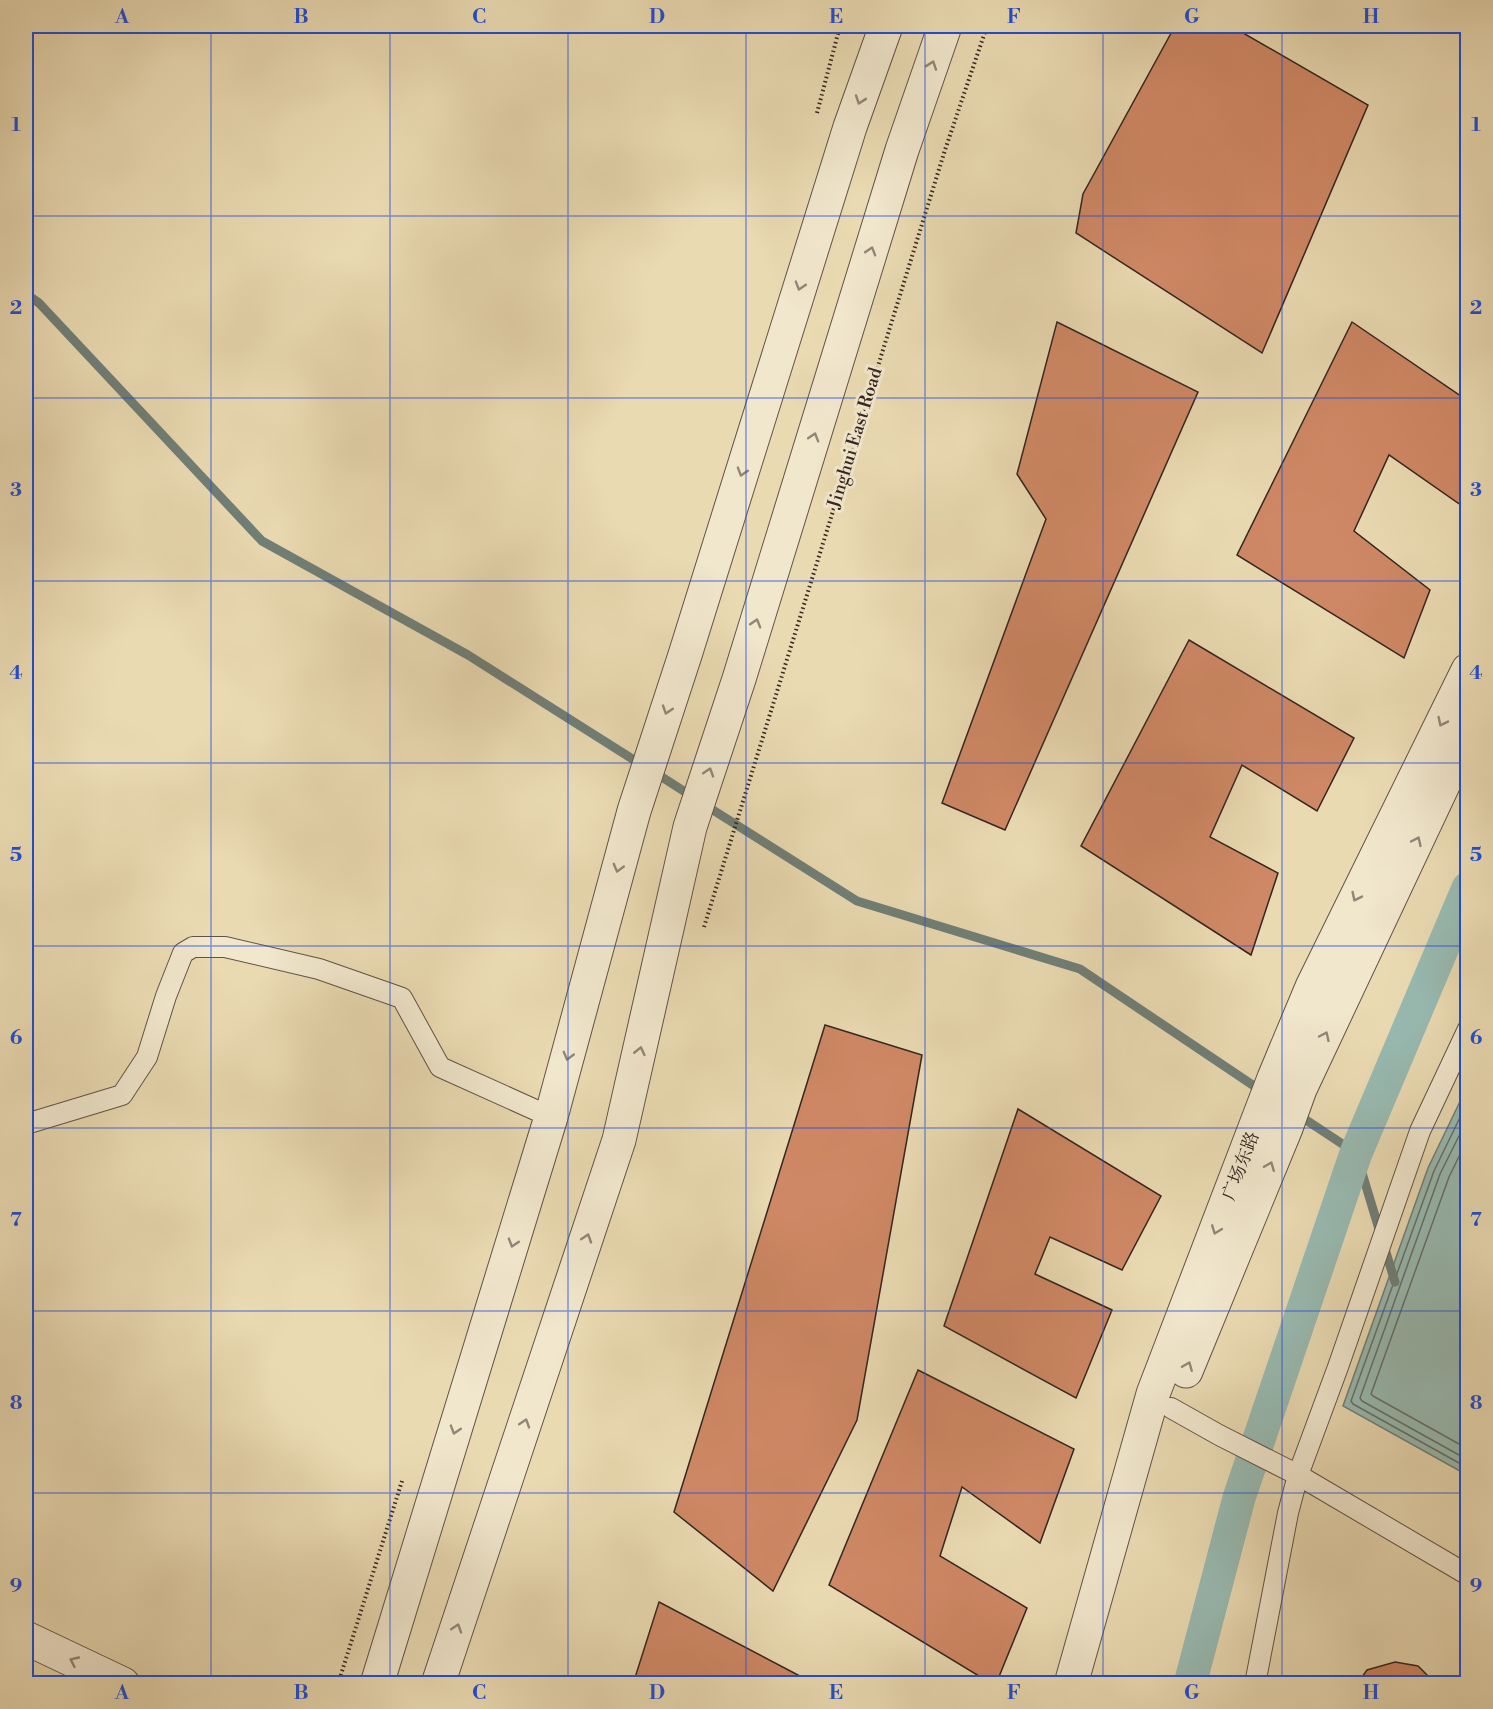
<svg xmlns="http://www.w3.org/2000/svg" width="1493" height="1709" font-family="'Libre Bodoni','Noto Serif SC',serif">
	<rect width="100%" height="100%" fill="#eadab2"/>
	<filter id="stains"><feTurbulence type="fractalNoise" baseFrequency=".00333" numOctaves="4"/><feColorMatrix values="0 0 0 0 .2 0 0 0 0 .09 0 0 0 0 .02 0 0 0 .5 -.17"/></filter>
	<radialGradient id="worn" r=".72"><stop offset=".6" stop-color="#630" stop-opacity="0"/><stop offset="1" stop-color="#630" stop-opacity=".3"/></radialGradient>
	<path fill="#98bab1" stroke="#707f77" stroke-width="1.5" d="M1467,1087V1475L1343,1406L1428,1168Z"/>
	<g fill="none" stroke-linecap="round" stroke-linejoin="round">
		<path stroke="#667069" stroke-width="1.5" d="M1468,1101L1434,1171L1351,1401L1353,1404L1468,1468
			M1468,1118L1440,1174L1360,1398L1362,1401L1468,1460
			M1468,1138L1449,1177L1371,1394L1373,1396L1468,1449"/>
		<path stroke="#707f77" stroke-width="9" d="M26,294L39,303L262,541L468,655L642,765
			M654,772L693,797
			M705,805L857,901L1080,969L1263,1092
			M1297,1114L1356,1153L1395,1282"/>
		<path stroke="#98bab1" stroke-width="33" d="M1190,1684L1239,1498L1356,1153L1468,888"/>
	</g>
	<path fill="#cf8865" stroke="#332621" stroke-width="1.5" d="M1175,26H1231L1368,105L1262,353L1076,233L1083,194Z
		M1057,322L1198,392L1005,830L942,803L1046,519L1017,474Z
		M1352,322L1468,401V510L1389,455L1354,531L1430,590L1404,658L1237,555Z
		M1189,640L1354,738L1317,811L1242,765L1210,837L1278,873L1251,955L1081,846Z
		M825,1025L922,1055L857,1420L773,1591L674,1512Z
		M1018,1109L1161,1196L1122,1270L1050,1237L1035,1274L1112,1310L1076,1398L944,1326Z
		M918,1370L1074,1449L1040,1543L962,1487L940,1556L1027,1608L996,1684H992L829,1585Z
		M659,1602L815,1684H633Z
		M1395,1662L1418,1666L1436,1684H1357L1367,1670Z"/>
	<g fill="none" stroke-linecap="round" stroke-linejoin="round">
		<g stroke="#615345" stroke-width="22">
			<path id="service" d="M26,1124L122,1095L147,1057L166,996L183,953L193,947H225L319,969L402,998L440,1067L551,1117
				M1171,1408L1219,1435L1298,1475L1338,1367L1420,1131L1468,1029
				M1255,1684L1288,1513L1298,1475L1468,1575"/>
		</g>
		<g stroke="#615345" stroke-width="35">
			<path id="tertiary" d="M1186,1371L1286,1128L1300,1089L1468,732
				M26,1638L123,1684
				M377,1684L551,1117L634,811L685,655L850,127L886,26
				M438,1684L619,1140L690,827L739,679L902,150L945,26
				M1071,1684L1153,1394L1274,1078L1312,987L1468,670"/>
		</g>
		<path stroke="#332621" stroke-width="4" stroke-dasharray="1.5 3" stroke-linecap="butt" d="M817,113L840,26
			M704,927L945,150L987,26
			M338,1684L402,1481"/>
		<use href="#service" stroke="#f1e7cd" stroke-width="20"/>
		<use href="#tertiary" stroke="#f1e7cd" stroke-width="33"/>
	</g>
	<defs><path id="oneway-chevron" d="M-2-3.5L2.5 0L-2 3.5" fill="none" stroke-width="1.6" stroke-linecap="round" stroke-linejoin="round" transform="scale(1.5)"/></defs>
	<g stroke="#928677">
		<use href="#oneway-chevron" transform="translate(932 65) rotate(-71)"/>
		<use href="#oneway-chevron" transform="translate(860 100) rotate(109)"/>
		<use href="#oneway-chevron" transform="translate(871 251) rotate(-73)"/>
		<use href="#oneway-chevron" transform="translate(800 286) rotate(107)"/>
		<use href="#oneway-chevron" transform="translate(814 437) rotate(-73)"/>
		<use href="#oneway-chevron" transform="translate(742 472) rotate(107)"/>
		<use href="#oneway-chevron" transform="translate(756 623) rotate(-73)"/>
		<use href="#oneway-chevron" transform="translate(667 710) rotate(108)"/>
		<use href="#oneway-chevron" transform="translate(1442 722) rotate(116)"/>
		<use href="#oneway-chevron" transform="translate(709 772) rotate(-72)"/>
		<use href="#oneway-chevron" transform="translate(1417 841) rotate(-65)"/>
		<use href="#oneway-chevron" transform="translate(618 868) rotate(105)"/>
		<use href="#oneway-chevron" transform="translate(1356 897) rotate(116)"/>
		<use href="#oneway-chevron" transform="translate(1325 1036) rotate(-65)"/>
		<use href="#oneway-chevron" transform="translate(640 1051) rotate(-77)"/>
		<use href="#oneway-chevron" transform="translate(568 1056) rotate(105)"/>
		<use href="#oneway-chevron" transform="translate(1270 1166) rotate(-68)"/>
		<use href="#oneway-chevron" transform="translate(1216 1230) rotate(111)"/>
		<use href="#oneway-chevron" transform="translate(587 1238) rotate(-72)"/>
		<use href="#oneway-chevron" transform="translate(513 1243) rotate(107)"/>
		<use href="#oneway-chevron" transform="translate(1188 1366) rotate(-68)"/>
		<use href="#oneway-chevron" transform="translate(525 1423) rotate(-72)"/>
		<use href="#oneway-chevron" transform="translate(455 1430) rotate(107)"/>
		<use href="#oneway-chevron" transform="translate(457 1628) rotate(-72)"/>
		<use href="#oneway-chevron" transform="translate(74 1661) rotate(-155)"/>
	</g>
	<path fill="none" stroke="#1d4ed8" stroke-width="1.5" stroke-opacity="0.55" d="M211,26V1684M390,26V1684M568,26V1684M746,26V1684M925,26V1684M1103,26V1684M1282,26V1684M26,216H1468M26,398H1468M26,581H1468M26,763H1468M26,946H1468M26,1128H1468M26,1311H1468M26,1493H1468"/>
	<g text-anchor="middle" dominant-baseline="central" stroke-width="6" stroke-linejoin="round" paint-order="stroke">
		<g font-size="18" fill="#332621" stroke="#f1e7cd">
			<text transform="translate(855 438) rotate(-73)">Jinghui East Road</text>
			<text transform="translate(1241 1166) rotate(-69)">广场东路</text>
		</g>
	</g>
	<rect width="1493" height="1709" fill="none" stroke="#eadab2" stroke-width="66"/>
	<rect x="33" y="33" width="1427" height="1643" fill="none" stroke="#1d4ed8" stroke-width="2"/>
	<g font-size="20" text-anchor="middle" font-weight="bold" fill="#1d4ed8">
		<text x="122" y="23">A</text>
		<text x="301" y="23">B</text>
		<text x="479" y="23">C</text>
		<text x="657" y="23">D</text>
		<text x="836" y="23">E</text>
		<text x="1014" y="23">F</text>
		<text x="1192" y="23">G</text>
		<text x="1371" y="23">H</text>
		<text x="16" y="131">1</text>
		<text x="1476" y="131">1</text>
		<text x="16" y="314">2</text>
		<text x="1476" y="314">2</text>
		<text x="16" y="496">3</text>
		<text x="1476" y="496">3</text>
		<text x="16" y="679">4</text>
		<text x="1476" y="679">4</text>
		<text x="16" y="861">5</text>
		<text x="1476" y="861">5</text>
		<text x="16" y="1044">6</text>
		<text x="1476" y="1044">6</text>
		<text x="16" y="1226">7</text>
		<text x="1476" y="1226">7</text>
		<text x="16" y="1409">8</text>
		<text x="1476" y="1409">8</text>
		<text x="16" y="1592">9</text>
		<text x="1476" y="1592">9</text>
		<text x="122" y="1699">A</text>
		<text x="301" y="1699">B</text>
		<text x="479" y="1699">C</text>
		<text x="657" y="1699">D</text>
		<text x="836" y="1699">E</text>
		<text x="1014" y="1699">F</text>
		<text x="1192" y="1699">G</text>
		<text x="1371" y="1699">H</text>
	</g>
	<rect width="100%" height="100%" filter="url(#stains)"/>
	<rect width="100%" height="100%" fill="url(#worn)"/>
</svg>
